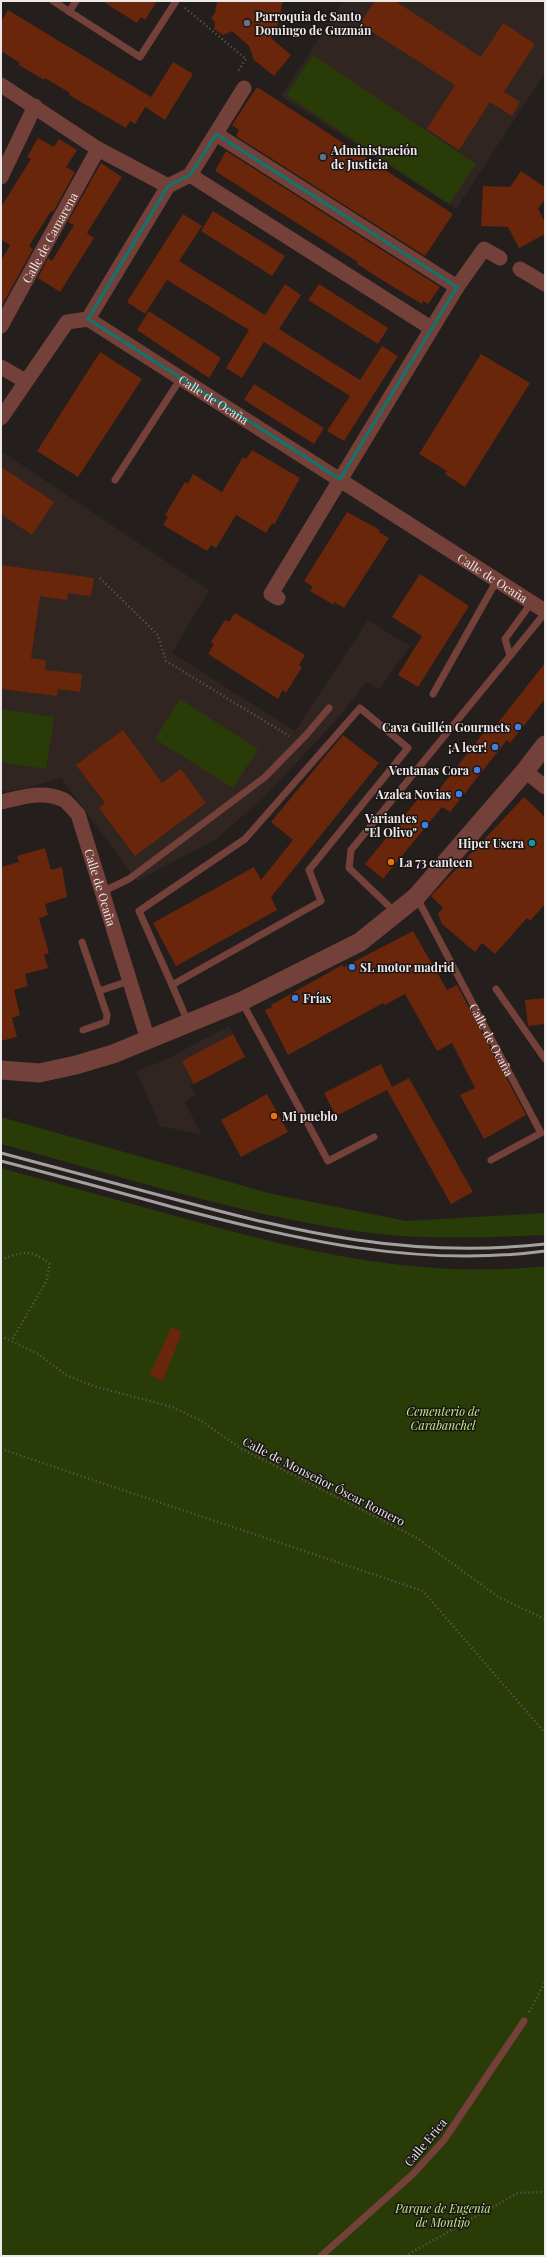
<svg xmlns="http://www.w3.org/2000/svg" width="546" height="2257" font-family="'Playfair Display',serif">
	<rect width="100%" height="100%" fill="#241e1d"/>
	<path fill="#302521" d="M343,1H545V73L456,209L281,96Z
		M1,451L209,590L172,653L295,731L368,620L410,646L379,690L367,682L331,726L263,798L215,840L137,881L61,778L27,788L1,792Z
		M229,1026L245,1057L190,1086L196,1095L185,1102L202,1135L160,1126L136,1071L163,1061Z"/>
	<path fill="#293c08" d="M313,55L476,164L449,204L286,95Z
		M180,699L258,749L233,788L155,739Z
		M1,709L54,717L46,769L1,762Z
		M1,1117L268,1193L406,1221L545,1213V1235C490,1237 434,1240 379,1234C253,1219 124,1177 1,1144Z
		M1,1168C60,1184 120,1201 179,1217C298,1250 420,1280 545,1266V2256H1Z"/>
	<path fill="#6a260a" d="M102,1H157L145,20L141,17L137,23Z
		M217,1H283L278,24L271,38L291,55L274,76L254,60L249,46L232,31L223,35L214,29L215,22L211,18L215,13Z
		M375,1H395L481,57L503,23L535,44L504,92L520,102L512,116L490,102L459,150L427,129L455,85L360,24Z
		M8,10L151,97L135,124L130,121L126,128L69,95L70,93L45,78L44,80L19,65L20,63L1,51V22Z
		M173,62L193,74L165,120L145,107Z
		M257,87L453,214L425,256L236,136L239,130L232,125Z
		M38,138L54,147L59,139L77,150L66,167L75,172L53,212L51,211L29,246L33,249L1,307V261L10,245L1,240V207L31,159L27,157Z
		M226,151L440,287L428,304L423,301L422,304L387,283L357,264L358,262L215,171Z
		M101,163L122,177L87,233L94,238L60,292L38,278L48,258L52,261L74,225L68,222Z
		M521,171L545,187V199L538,209L545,222V234L519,248L508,227L481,226L483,186L510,187Z
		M213,211L285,256L272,276L201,231Z
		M183,214L202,226L179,261L265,315L285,284L301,295L279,329L360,380L382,346L398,356L344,441L327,431L350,396L264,342L242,378L226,368L249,330L167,280L145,314L127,302Z
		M319,284L388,328L378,344L308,300Z
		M149,311L221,358L209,378L137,330Z
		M100,352L142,379L78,477L37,451Z
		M481,354L530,383L465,487L445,474L447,471L419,454Z
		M254,384L324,428L314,444L244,400Z
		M252,450L300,478L274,525L272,523L266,533L236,515L216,548L211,545L207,551L163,525L168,517L165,515L185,482L188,484L193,474L222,492L243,457L246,459Z
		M1,467L54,502L32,535L1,514Z
		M347,512L380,530L379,532L389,538L344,608L334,602V605L310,591L313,587L304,581Z
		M1,565L94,578L91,596L68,593L67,600L40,596L31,658L46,660L45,670L82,674L80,692L58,689L57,696L1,689Z
		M420,574L469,606L418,687L398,675L422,636L392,617Z
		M235,613L305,655L299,665L302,667L286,693L283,690L278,699L208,654L214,644L211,642L225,620L229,622Z
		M545,663V699L510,743L507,740L450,812L442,807L383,879L365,864L422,794L430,801L489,726L493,729Z
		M123,730L162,783L181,769L206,803L135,856L99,808L105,803L76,765Z
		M343,735L379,763L271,897L277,910L176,966L153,923L254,867L261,880L293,840L271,822Z
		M524,797L545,817V904L530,921L527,918L495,954L482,943L475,952L442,924L438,914L443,908L431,896Z
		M45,848L51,870L62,867L67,897L45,904L48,915L39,918L49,953L44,955L48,968L25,974L28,986L14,990L20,1015L12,1018L17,1037L1,1041V867L19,862L17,856Z
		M413,931L447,990L457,985L526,1115L484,1139L460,1095L475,1088L452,1043L437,1051L405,994L385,1005L383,1003L288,1055L265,1010L272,1007L271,1005L342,965L344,967Z
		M545,998V1024L528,1026L525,1000Z
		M233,1034L245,1057L194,1084L182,1061Z
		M381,1064L392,1087L409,1078L473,1192L451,1204L387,1090L336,1116L324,1093Z
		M267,1094L288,1132L241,1157L221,1120Z
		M171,1327L182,1332L163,1381L150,1375Z"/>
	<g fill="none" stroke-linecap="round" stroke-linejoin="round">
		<path stroke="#605b5a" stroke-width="2.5" stroke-dasharray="1 3" stroke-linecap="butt" d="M185,8L246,59L237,73
			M100,578L158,635L166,661L289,736
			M1,1260C22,1251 31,1249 50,1264L46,1282L12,1340
			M1,1336L38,1354L66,1375L93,1386L172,1407L200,1420L240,1448L417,1538L500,1598L545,1619
			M1,1449L423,1591L545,1733
			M529,2012L545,1982
			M405,2256L518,2193L545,2192"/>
		<g stroke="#74403a" stroke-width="7">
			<path d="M53,1L140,57L176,1"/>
			<path d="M69,12L76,1"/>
			<path d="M115,480L181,378"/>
			<path d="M510,656L545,613"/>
			<path d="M433,694L497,580"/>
			<path d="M102,892L129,879L265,777L307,734L329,708"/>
			<path id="s1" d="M417,898L541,1133L491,1160"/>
			<path d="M395,912L349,868L351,850L510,656L505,639L532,602"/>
			<path d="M82,942L107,1015L106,1022L83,1030"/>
			<path d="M172,985L139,911L245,839L360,708L408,748L309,870L321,901L172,985L188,1022"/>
			<path d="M496,989L545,1059"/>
			<path d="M99,991L129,981"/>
			<path d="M242,1002L328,1161L374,1137"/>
			<path d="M321,2256L413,2174L444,2140L524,2021"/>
		</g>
		<g stroke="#74403a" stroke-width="15">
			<path d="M1,85L98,149L168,186"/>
			<path d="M216,134L457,287"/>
			<path d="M190,175L431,328"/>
			<path d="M1,177L35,106"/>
			<path d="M520,269L545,284"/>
			<path d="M88,319L168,186L190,175L244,88"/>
			<path id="s2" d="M1,326L98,149"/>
			<path d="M1,367L25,381"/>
			<path id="s3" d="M1,418L67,322L88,319L545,611"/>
			<path d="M278,598L271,594L457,287L484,249L500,258"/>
			<path d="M525,771L545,787"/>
			<path id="s4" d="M1,802C21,797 44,790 64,800C69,803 73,810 78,814L148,1040"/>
		</g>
		<path stroke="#74403a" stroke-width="19" d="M1,1070L39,1073L76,1065L113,1054L242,1001L360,942L416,897L525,771L545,745"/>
		<path stroke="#a4a09f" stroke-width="3" d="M1,1153C57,1168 114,1183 170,1198C299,1233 410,1259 545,1244
			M1,1161C59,1176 118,1192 176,1208C297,1240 419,1268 545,1251"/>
	</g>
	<path fill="none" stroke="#0f766e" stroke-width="3" stroke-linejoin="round" d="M216,134L457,287L340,479L88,319L168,186L190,175Z"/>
	<circle fill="#6b7280" stroke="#1a1514" stroke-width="1.5" cx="247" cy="23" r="4"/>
	<circle fill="#5c6f8a" stroke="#1a1514" stroke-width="1.5" cx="323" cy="157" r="4"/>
	<g fill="#3f7fe0" stroke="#1a1514" stroke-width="1.5">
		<circle cx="518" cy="727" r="4"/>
		<circle cx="495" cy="747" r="4"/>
		<circle cx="477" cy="770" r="4"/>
		<circle cx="459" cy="794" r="4"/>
		<circle cx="425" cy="825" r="4"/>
		<circle cx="352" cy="967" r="4"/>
		<circle cx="295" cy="998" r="4"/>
	</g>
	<circle fill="#0f9aa8" stroke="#1a1514" stroke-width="1.5" cx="532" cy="843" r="4"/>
	<g fill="#e8710a" stroke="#1a1514" stroke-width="1.5">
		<circle cx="391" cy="862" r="4"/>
		<circle cx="274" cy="1116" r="4"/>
	</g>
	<g text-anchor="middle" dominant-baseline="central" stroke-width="3" stroke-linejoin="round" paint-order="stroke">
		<g font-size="12" font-weight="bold" fill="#ece8e7" stroke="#1a1514" text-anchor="start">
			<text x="255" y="16">Parroquia de Santo<tspan x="255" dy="14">Domingo de Guzmán</tspan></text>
			<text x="331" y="150">Administración<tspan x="331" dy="14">de Justicia</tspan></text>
			<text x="510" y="727" text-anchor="end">Cava Guillén Gourmets</text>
			<text x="487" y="747" text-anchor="end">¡A leer!</text>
			<text x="469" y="770" text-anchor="end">Ventanas Cora</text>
			<text x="451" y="794" text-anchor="end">Azalea Novias</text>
			<text x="417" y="818" text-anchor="end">Variantes<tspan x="417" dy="14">"El Olivo"</tspan></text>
			<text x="524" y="843" text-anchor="end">Hiper Usera</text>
			<text x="399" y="862">La 73 canteen</text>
			<text x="360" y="967">SL motor madrid</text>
			<text x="303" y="998">Frías</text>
			<text x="282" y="1116">Mi pueblo</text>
		</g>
		<g font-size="12" fill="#ece8e7" stroke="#1a1514">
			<text stroke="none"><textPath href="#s2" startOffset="101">Calle de Camarena</textPath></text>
			<text stroke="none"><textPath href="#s3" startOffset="287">Calle de Ocaña</textPath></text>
			<text stroke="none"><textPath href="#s3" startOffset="618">Calle de Ocaña</textPath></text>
			<text stroke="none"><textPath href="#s4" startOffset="161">Calle de Ocaña</textPath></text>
			<text stroke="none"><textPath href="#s1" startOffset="160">Calle de Ocaña</textPath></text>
			<text transform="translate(324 1481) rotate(27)">Calle de Monseñor Óscar Romero</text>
			<text transform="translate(425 2142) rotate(-50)">Calle Erica</text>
		</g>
		<g font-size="12" font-style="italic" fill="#c0ea87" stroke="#1a1514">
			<text x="443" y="1411">Cementerio de<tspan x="443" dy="14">Carabanchel</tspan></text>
			<text x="443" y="2208">Parque de Eugenia<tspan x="443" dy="14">de Montijo</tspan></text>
		</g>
	</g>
	<rect width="546" height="2257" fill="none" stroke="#ece8e7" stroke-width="4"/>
</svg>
